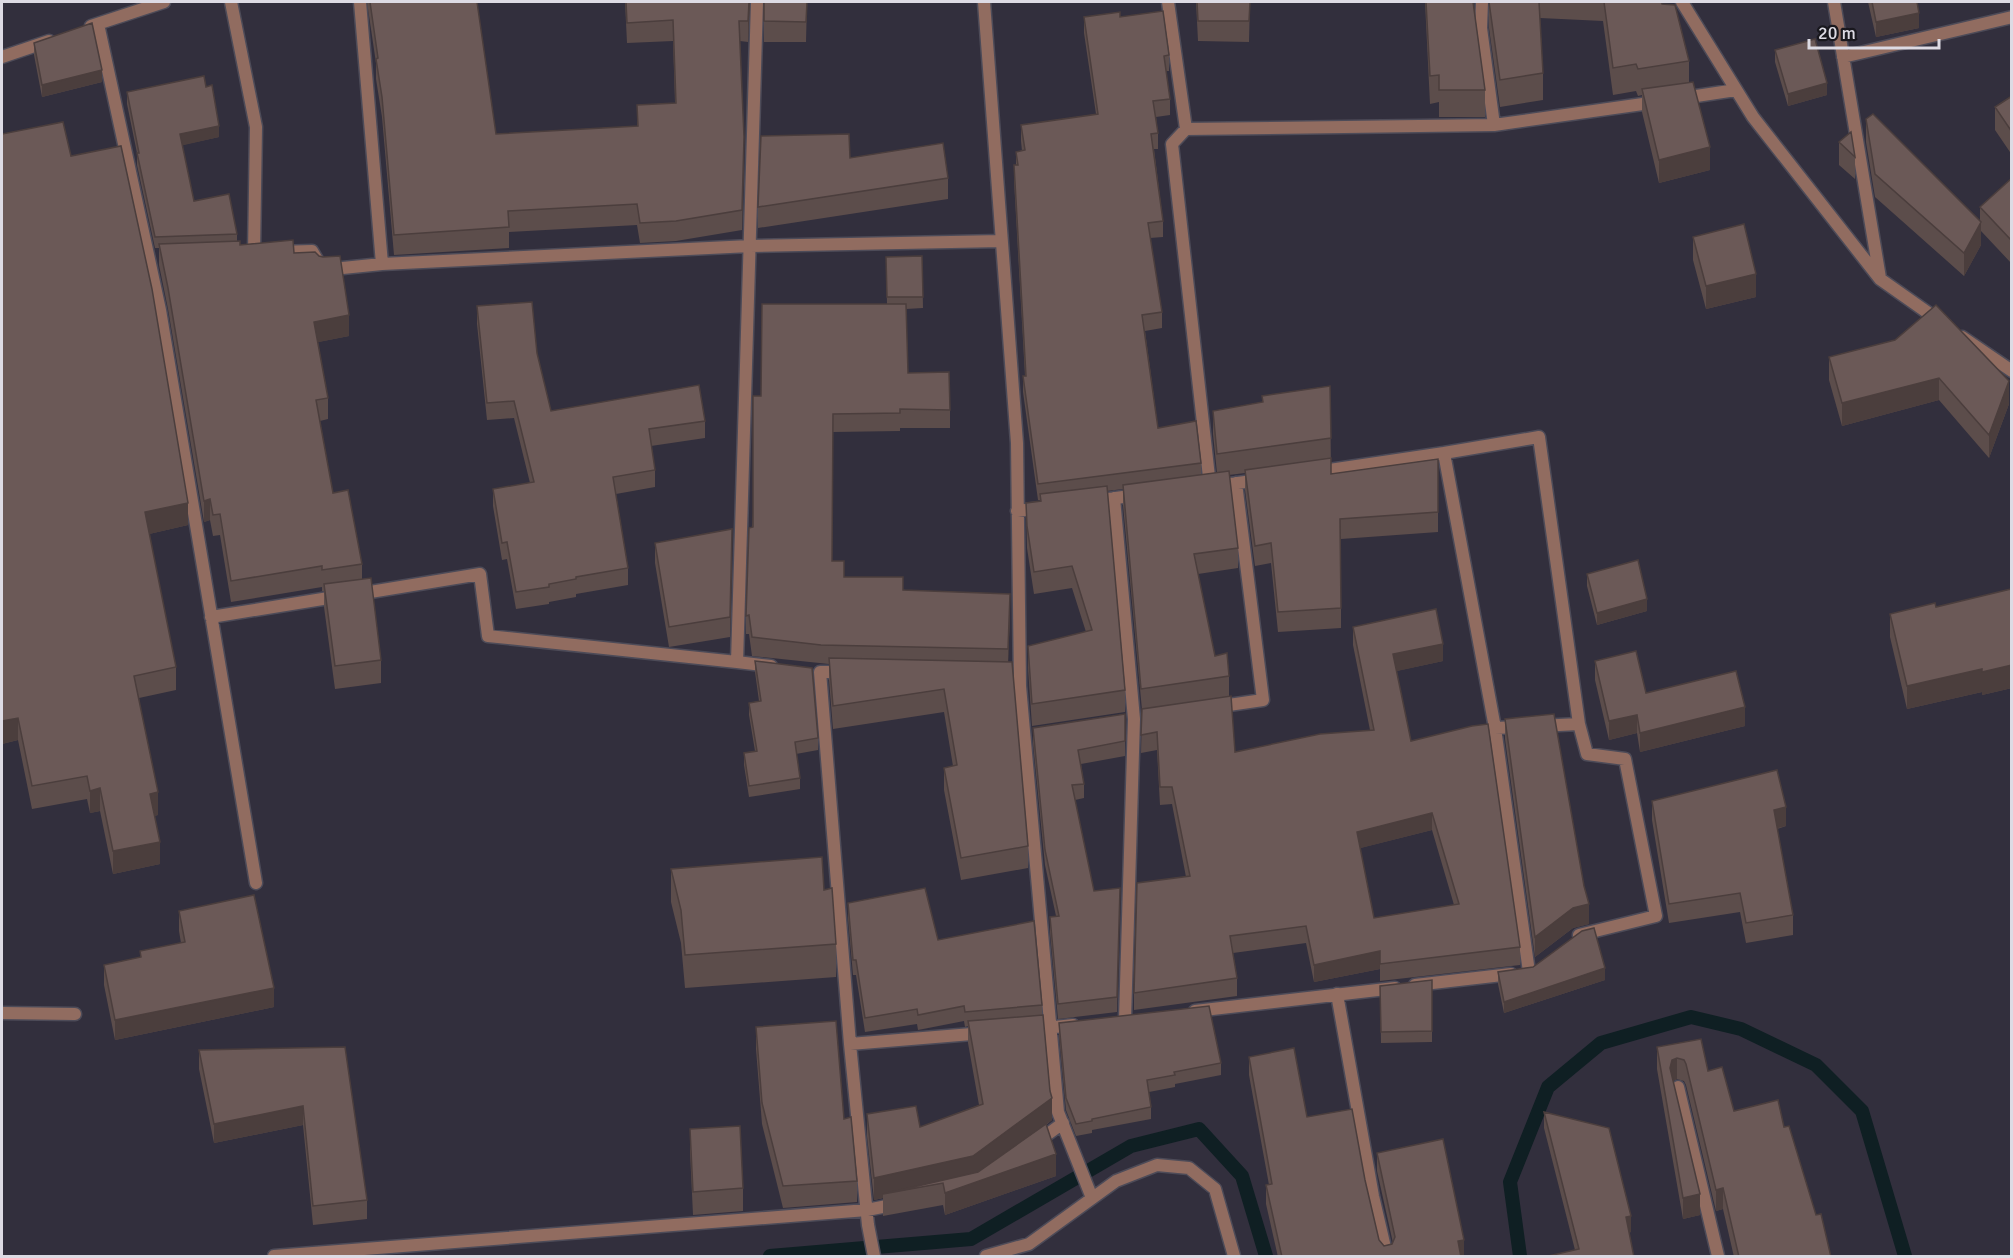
<svg xmlns="http://www.w3.org/2000/svg" width="2013" height="1258" font-family="Signika,sans-serif">
	<rect width="100%" height="100%" fill="#322f3d"/>
	<g fill="none" stroke-linecap="round" stroke-linejoin="round">
		<path stroke="#0f1f23" stroke-width="14" d="M770,1256L971,1239L1131,1146L1199,1129L1242,1176L1266,1256
			M1520,1256L1510,1182L1548,1087L1601,1043L1691,1017L1741,1029L1816,1065L1862,1111L1905,1256"/>
		<g stroke="#4d4b58" stroke-width="15">
			<path id="minor" d="M231,2L256,127L254,253
				M360,2L382,264L750,246L1001,241
				M757,2L737,662L771,666
				M984,2L1017,443L1020,686L1058,1112L1092,1198
				M1168,2L1186,129L1494,125
				M1482,2L1481,28L1494,125L1657,102
				M1682,2L1753,117L1880,279L1941,322
				M1834,2L1880,278
				M98,24L160,310L256,883
				M91,26L164,2
				M2,57L49,41
				M1843,57L2012,17
				M1683,98L1736,90
				M1186,129L1172,144L1210,486
				M277,252L312,251L323,270L382,264
				M1962,337L2012,371
				M1444,453L1539,437L1579,724
				M1316,472L1444,453L1495,728L1519,727
				M1215,486L1260,480
				M1114,498L1134,719L1125,1019
				M1093,501L1138,495
				M1017,511L1043,508
				M358,594L480,574L488,636L737,662
				M211,617L341,596
				M844,672H820L850,1044L868,1225L874,1256
				M1215,707L1263,700L1236,483
				M1539,726L1579,724L1587,754L1625,759L1656,916L1579,935
				M1495,728L1529,972
				M1415,985L1511,974
				M1337,994L1373,1196L1387,1256
				M1195,1011L1395,988
				M2,1013L75,1014
				M1028,1030L1073,1025
				M850,1044L984,1033
				M1678,1087L1718,1256
				M1037,1142L1063,1123
				M274,1256L867,1210L897,1204
				M986,1256L1029,1244L1116,1181L1157,1165L1189,1168L1215,1189L1234,1256"/>
		</g>
		<use href="#minor" stroke="#916c60" stroke-width="12"/>
	</g>
	<path fill="#5c4d4b" fill-rule="evenodd" d="M367,2H477L496,134L637,126V105L675,103L673,41L627,43L625,2H750L748,42L740,41L744,157L742,230L676,241L640,243L637,225L509,232V248L394,255L382,117L376,79V63Z
		M764,2H807L806,42H764Z
		M1196,2H1250L1249,42L1198,41Z
		M1425,2H1474V7L1485,90V117H1439V102L1430,104Z
		M1489,2H1661L1689,61V82L1710,170L1659,183L1642,112V95L1638,96L1636,91L1613,95L1603,21L1540,18L1543,73V100L1500,107L1489,28Z
		M1868,2H1917L1919,28L1876,37Z
		M1084,17H1120L1169,55V71H1166L1170,99V115L1156,117L1158,133V149H1154L1163,221V237L1150,238L1162,312V328L1145,331L1158,428L1201,463V475L1217,473L1213,434V411L1262,402V396L1330,386L1331,474L1438,459V532L1341,539V628L1278,632L1271,563L1255,566L1245,490V473L1229,475L1238,548V568L1198,574L1215,656L1229,676V696L1235,752L1370,730L1353,645V627L1443,661L1396,671L1411,741L1520,947V965L1380,981V969L1314,982L1306,943L1233,953L1237,978V996L1134,1010V993L1186,877L1172,804L1160,805L1157,750L1141,753L1142,710L1123,505V489L1107,491L1125,690V712L1032,726L1028,668V646L1086,632L1072,588L1034,594L1027,548L1026,503L1040,501V500H1038L1023,392V376H1025L1014,181V165H1016V152L1022,151L1021,141V125L1096,114L1084,33ZM1432,830L1454,905L1374,918L1360,848Z
		M34,43L102,82L42,97L34,55Z
		M1775,50L1827,95L1788,106L1775,62Z
		M127,92L219,137L182,145L194,201L237,234V241L240,245L294,253L349,336L318,342L328,398V419L320,421L333,493L362,564V579L381,660V683L335,689L324,607V591H322V587L231,602L220,535L213,536L210,520L204,522L168,309L159,265V248H155L137,165V153L127,104Z
		M2012,96V155L1995,130V107Z
		M1866,119L1980,221V207L2012,178V264L1981,231V245L1964,276L1875,197L1866,142Z
		M2,134L71,156L188,525L149,534L176,667V690L139,698L158,815L154,816L160,864L113,874L100,811L90,813L87,799L32,809L18,740L2,744Z
		M1839,142L1855,157V179L1839,165Z
		M850,158L948,178V199L758,228V207Z
		M1693,237L1756,297L1706,309L1693,260Z
		M922,256L923,308L906,309L908,373L950,410V428H900V431L833,432L832,561L844,577L1010,612L1008,662L1028,846V868L961,880L944,790V768L953,766L944,712L833,729L829,680V664L752,656L749,634H746V616L761,396L887,304L886,257Z
		M477,306L537,353L551,411L705,421V438L651,446L655,470V487L616,494L628,568V585L576,594V597L549,602V604L516,609L507,559L502,560L493,506V489L530,483L514,418L487,420L477,324Z
		M1829,357L2009,381V404L1989,458L1939,400L1842,426L1829,380Z
		M655,543L732,549L730,637L669,647L655,563Z
		M1587,574L1647,611L1597,625L1587,586Z
		M2012,592V688L1982,695V692L1907,709L1890,637V614L1936,607Z
		M755,661L818,738V750L796,754L800,778V789L749,797L744,765V753L755,751L749,715V703L759,701L755,672Z
		M1595,661L1646,693L1745,726L1640,752L1637,733L1609,740L1595,680Z
		M1125,714V756L1081,764L1084,784V798L1075,800L1094,891L1120,888L1117,1012L1058,1019L1050,932V917L1056,916L1045,865L1033,743V728Z
		M1505,719L1589,924L1573,928L1535,957L1505,739Z
		M1652,801L1786,826L1777,829L1793,915V935L1746,943L1740,912L1669,923L1652,820Z
		M671,869L836,944V977L685,988L681,943L671,902Z
		M848,903L938,940L1042,1005V1015L1052,1120L1046,1125L1056,1176L945,1215L943,1205L883,1216V1198L874,1200L867,1136V1114L920,1127L979,1105L968,1043V1026L965,1027L964,1021L918,1030L917,1024L865,1032L856,975H853L848,918Z
		M179,911L274,1007L115,1040L104,985V965L140,958V951L181,943L179,931Z
		M1533,967L1605,980L1504,1013L1498,984V972Z
		M1432,980V1042L1381,1043L1380,986Z
		M1059,1023L1221,1063V1075L1175,1084V1087L1149,1092L1151,1107V1119L1092,1130V1133L1076,1136L1066,1110L1059,1035Z
		M756,1027L844,1119L857,1181V1202L783,1208L762,1124L756,1049Z
		M345,1047L367,1200V1219L313,1225L303,1125L214,1143L199,1069V1050Z
		M1657,1047L1708,1071L1734,1111L1784,1127L1831,1257H1734L1723,1209L1716,1211L1686,1085L1684,1081L1677,1079L1673,1081L1700,1215L1683,1219L1657,1069Z
		M1249,1057L1365,1180L1379,1240L1384,1246L1392,1244L1393,1243L1377,1171V1153L1464,1257H1278L1266,1204V1185H1269L1249,1075Z
		M1544,1112L1631,1232L1575,1250L1544,1128Z
		M690,1129L743,1188V1211L693,1215L690,1152Z"/>
	<path fill="#4b3e3d" d="M749,2H750L748,42V21Z
		M1919,13V28L1876,37V22Z
		M102,70V82L42,97V85Z
		M1827,83V95L1788,106V94Z
		M219,126V137L180,146V134Z
		M744,137V157L742,230V210Z
		M1710,147V170L1659,183V160Z
		M1981,222V245L1964,276V253Z
		M1756,274V297L1706,309V286Z
		M349,315V336L314,343V322Z
		M1939,378V400L1842,426V403Z
		M2009,381V404L1989,458V435Z
		M210,499V520L204,522V501Z
		M188,503V525L145,535V512Z
		M732,529V549L730,637V617Z
		M1010,594V612L1008,668V649Z
		M1647,599V611L1597,625V613Z
		M1443,644V661L1393,672V654Z
		M2012,665V688L1982,695V672Z
		M1982,669V692L1907,709V686Z
		M1745,707V726L1640,752V733Z
		M1637,715V733L1609,740V721Z
		M18,718V740L2,744V721Z
		M100,788V811L90,813V791Z
		M158,792V815L150,817V794Z
		M1786,807V826L1774,829V810Z
		M1432,813V830L1357,849V832Z
		M160,842V864L113,874V851Z
		M1589,904V924L1573,928L1535,957V937L1573,908Z
		M1380,951V969L1314,982V965Z
		M1605,968V980L1504,1013V1002Z
		M274,988V1007L115,1040V1020Z
		M1677,1058V1079L1672,1081L1670,1068L1672,1060Z
		M1052,1098V1120L973,1178L883,1194V1198L874,1200V1178Z
		M303,1106V1125L214,1143V1124Z
		M1056,1154V1176L945,1215V1193Z
		M1723,1188V1209L1716,1211V1190Z
		M1700,1194V1215L1683,1219V1198Z
		M1631,1216V1232L1626,1233V1217Z
		M1464,1240V1257H1458V1241Z"/>
	<path fill="#6b5957" stroke="#4b3e3d" stroke-width="1.5" fill-rule="evenodd" d="M370,2H477L496,134L638,126L637,105L676,103L673,20L627,23L626,2H749L748,21H739L744,137L742,210L676,221L640,223L637,204L508,211L509,227L394,235L382,97L376,59L378,58Z
		M764,2H807L806,22L764,21Z
		M1197,2H1250L1249,21H1198Z
		M1426,2H1473L1485,90H1439V75L1430,76Z
		M1489,2H1539L1543,73L1500,80Z
		M1604,2H1661L1662,4L1675,5L1689,61L1638,69L1636,64L1613,68Z
		M1872,2H1917L1919,13L1876,22Z
		M1163,11L1169,55L1164,56L1170,99L1153,101L1158,133L1151,134L1163,221L1148,223L1162,312L1142,315L1158,428L1196,421L1201,463L1038,484L1023,376H1026L1014,165H1018L1016,152L1025,150L1021,125L1098,114L1084,17L1120,12V17Z
		M92,23L102,70L42,85L34,43Z
		M1815,39L1827,83L1788,94L1775,50Z
		M204,76L206,87L212,85L219,126L180,134L194,201L229,194L237,234L155,237L137,153H139L127,92Z
		M1693,82L1710,147L1659,160L1642,89Z
		M2012,96V132L1995,107Z
		M1873,114L1981,222L1964,253L1875,174L1866,119Z
		M63,122L71,156L121,146L152,289L188,503L145,512L176,667L134,676L158,792L150,794L160,842L113,851L100,788L90,791L87,776L32,786L18,718L2,721V134Z
		M1851,132L1855,157L1839,142Z
		M849,134L850,158L943,143L948,178L758,207L761,136Z
		M2012,178V241L1980,207Z
		M1744,224L1756,274L1706,286L1693,237Z
		M293,240L294,253L315,252L319,256L323,257L340,256L349,315L314,322L328,398L316,400L333,493L348,490L362,564L322,570V566L231,581L220,514L213,515L210,499L204,501L168,288L159,244L240,241V245Z
		M922,256L923,297H887L886,257Z
		M532,302L537,353L551,411L699,385L705,421L649,429L655,470L613,477L628,568L576,577V579L549,584V587L516,592L507,542L502,543L493,489L534,482L514,401L487,403L477,306Z
		M762,304H906L908,373L949,372L950,410L900,409V413L833,414L832,561H844V577H903V590L1010,594L1008,649L821,645L752,637L749,615L746,616L749,528L753,527V396H761Z
		M1936,305L2009,381L1989,435L1939,378L1842,403L1829,357L1895,340Z
		M1330,386L1331,438L1217,454L1213,411L1263,402L1262,396Z
		M1331,458V474L1438,459V512L1340,519L1341,608L1278,612L1271,543L1255,546L1245,470Z
		M1229,471L1238,548L1194,554L1215,656L1227,653L1229,676L1141,689L1123,485Z
		M1107,486L1125,690L1032,704L1028,646L1092,630L1072,566L1034,572L1027,526L1026,503L1041,501L1040,494Z
		M732,529L730,617L669,627L655,543Z
		M1638,560L1647,599L1597,613L1587,574Z
		M371,578L381,660L335,666L324,584Z
		M2011,589L2012,665L1982,672V669L1907,686L1890,614L1935,603L1936,607Z
		M1436,609L1443,644L1393,654L1411,741L1472,726L1488,724L1520,947L1380,964V951L1314,965L1306,926L1230,936L1237,978L1134,993L1137,883L1190,876L1172,787H1160L1157,732L1141,735L1142,709L1231,696L1235,752L1320,734L1374,730L1353,627ZM1432,813L1459,904L1374,918L1357,832Z
		M1636,651L1646,693L1736,671L1745,707L1640,733L1637,715L1609,721L1595,661Z
		M829,658L1012,662L1028,846L961,858L944,768L957,765L944,689L833,706Z
		M755,661L812,668L818,738L795,742L800,778L749,786L744,753L757,751L749,703L761,701Z
		M1125,714V741L1078,750L1084,784L1072,785L1094,891L1120,888L1117,997L1058,1004L1050,917L1059,916L1045,850L1033,728Z
		M1554,714L1584,886L1589,904L1573,908L1535,937L1505,719Z
		M1777,770L1786,807L1774,810L1793,915L1746,923L1740,893L1669,904L1652,801Z
		M822,857L824,890L832,888L836,944L685,955L681,910L671,869Z
		M925,888L938,940L1034,921L1042,1005L965,1012L964,1006L918,1015L917,1009L865,1018L856,960H853L848,903Z
		M254,895L274,988L115,1020L104,965L141,957L140,951L185,942L179,911Z
		M1594,928L1605,968L1504,1002L1498,972L1533,967L1582,931Z
		M1432,980V1031L1381,1032L1380,986Z
		M1209,1006L1221,1063L1174,1072L1175,1075L1147,1080L1151,1107L1092,1119V1121L1076,1124L1066,1098L1059,1023Z
		M1043,1015L1050,1091L1052,1098L973,1156L874,1178L867,1114L916,1106L920,1127L983,1104L968,1021Z
		M836,1021L844,1119L851,1117L857,1181L783,1186L762,1103L756,1027Z
		M1701,1039L1708,1071L1722,1067L1734,1111L1778,1100L1784,1127L1789,1126L1816,1215L1821,1214L1831,1257H1739L1723,1188L1716,1190L1686,1064L1684,1060L1677,1058L1672,1060L1670,1068L1700,1194L1683,1198L1657,1047Z
		M345,1047L367,1200L313,1206L303,1106L214,1124L199,1050Z
		M1294,1048L1307,1117L1352,1109L1365,1180L1379,1240L1384,1246L1392,1244L1395,1237L1377,1153L1443,1139L1464,1240L1458,1241L1461,1257H1282L1266,1185L1272,1184L1249,1057Z
		M1544,1112L1609,1128L1631,1216L1626,1217L1634,1257H1544L1579,1249Z
		M1046,1124L1056,1154L945,1193L943,1183L883,1194L978,1172Z
		M740,1126L743,1188L693,1192L690,1129Z"/>
	<rect width="2013" height="1258" fill="none" stroke="#dddbe4" stroke-width="6"/>
	<path d="M1809 39v9h130v-9" fill="none" stroke="#dddbe4" stroke-width="3"/>
	<text x="1818" y="39" font-size="18" fill="#dddbe4" stroke="#19181e" stroke-width="4.5" paint-order="stroke">20 m</text>
</svg>
